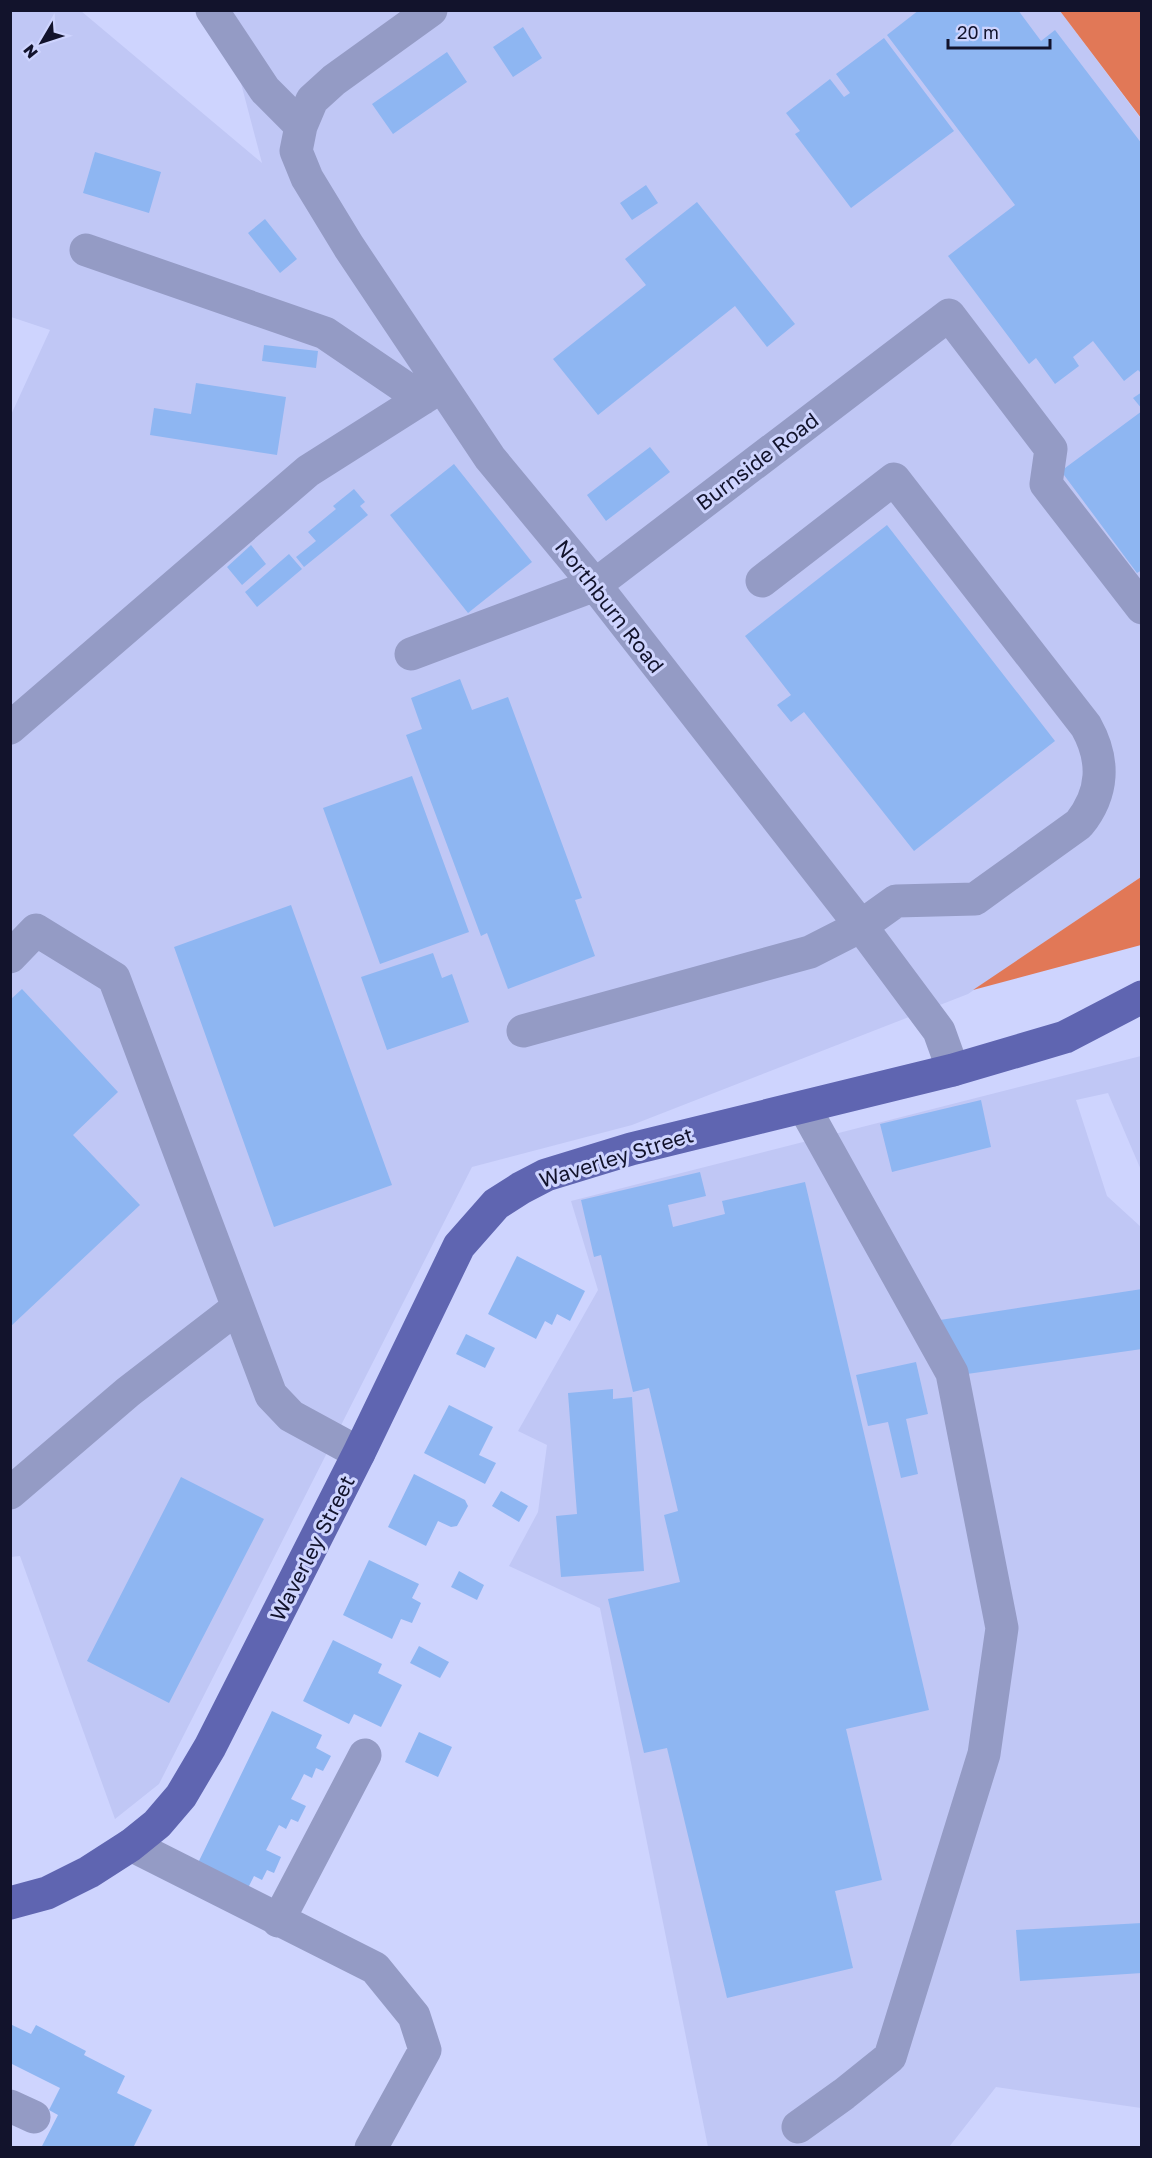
<svg xmlns="http://www.w3.org/2000/svg" width="1152" height="2158" font-family="'Golos Text',sans-serif">
	<rect width="100%" height="100%" fill="#ced4fe"/>
	<path fill="#c0c7f5" d="M11,11H81L262,163L222,11H1060L1141,119V877L968,994L632,1125L472,1167L159,1784L115,1819L20,1556L11,1557L10,417L50,330L11,317Z
		M1141,1056V1170L1108,1093L1076,1100L1107,1196L1141,1227V2108L996,2087L949,2147H708L600,1608L509,1566L538,1512L547,1445L518,1431L598,1290L571,1201Z"/>
	<path fill="#e17857" d="M1060,11H1141V118Z
		M1141,877V945L973,990Z"/>
	<path fill="#8eb6f2" d="M919,10H1018L1041,41L1055,30L1142,144V374L1138,370L1124,381L1093,341L1073,357L1079,366L1055,384L1036,358L1029,364L948,256L1015,205L887,35Z
		M523,27L542,58L513,77L493,47Z
		M884,38L954,131L851,208L795,134L800,131L786,113L830,79L844,97L850,93L836,74Z
		M447,52L467,82L393,134L372,104Z
		M95,152L161,172L149,213L83,193Z
		M646,185L658,203L632,220L620,203Z
		M697,202L795,324L767,347L735,306L598,415L553,359L646,285L625,259Z
		M265,219L297,259L280,273L248,233Z
		M264,345L318,351L316,368L262,361Z
		M196,383L286,397L277,455L150,435L154,408L191,414Z
		M1142,392V409L1133,398Z
		M1142,411V570L1137,573L1061,471Z
		M650,447L670,472L606,521L587,495Z
		M454,464L532,562L468,613L390,515Z
		M354,489L365,502L360,506L368,515L304,567L296,557L316,541L308,532L336,509L333,506Z
		M887,525L1055,741L914,851L804,712L791,722L777,705L791,695L745,636Z
		M251,545L266,564L242,585L227,567Z
		M289,554L302,569L257,607L245,592Z
		M460,679L472,710L508,697L582,898L575,900L595,956L508,989L487,933L481,936L406,735L422,729L411,698Z
		M412,776L469,932L380,964L323,808Z
		M291,905L392,1185L274,1227L174,947Z
		M433,953L442,978L452,974L469,1022L387,1050L361,977Z
		M22,989L118,1092L73,1135L140,1205L10,1327V1000Z
		M981,1100L991,1147L892,1172L880,1124Z
		M700,1172L706,1196L668,1205L673,1227L725,1214L722,1201L805,1182L929,1710L846,1729L882,1880L835,1891L853,1968L727,1998L667,1748L644,1753L608,1599L680,1582L664,1515L678,1511L649,1388L633,1392L601,1255L594,1257L581,1200Z
		M517,1256L585,1291L570,1321L557,1314L552,1325L545,1321L536,1339L488,1314Z
		M1142,1289V1349L967,1374L940,1320Z
		M466,1334L495,1348L485,1368L456,1354Z
		M916,1362L928,1414L906,1419L918,1474L901,1478L888,1422L868,1426L856,1375Z
		M613,1389V1399L632,1397L644,1571L561,1577L556,1516L577,1514L568,1393Z
		M449,1405L493,1427L479,1455L496,1463L485,1484L424,1453Z
		M414,1474L465,1500L468,1506L457,1526L451,1527L438,1521L426,1546L388,1527Z
		M181,1477L264,1519L169,1703L87,1661Z
		M501,1491L528,1506L519,1522L492,1506Z
		M369,1560L419,1584L412,1598L421,1603L412,1623L401,1619L392,1639L343,1615Z
		M459,1571L484,1585L477,1600L451,1587Z
		M333,1640L382,1664L378,1673L402,1685L381,1727L354,1714L349,1724L303,1701Z
		M419,1646L449,1662L440,1678L410,1663Z
		M272,1711L322,1735L316,1748L331,1756L323,1771L316,1768L312,1778L304,1774L298,1786L291,1799L306,1806L298,1822L291,1819L286,1829L279,1825L266,1850L281,1857L274,1873L267,1870L262,1880L254,1876L248,1888L198,1863Z
		M419,1732L452,1747L438,1777L405,1762Z
		M1142,1923V1973L1020,1981L1016,1930Z
		M10,2024L31,2034L36,2025L86,2051L84,2055L125,2076L117,2093L152,2110L133,2148H41L58,2115L49,2110L60,2088L10,2063Z"/>
	<g fill="none" stroke-linecap="round" stroke-linejoin="round">
		<path stroke="#949bc5" stroke-width="33" d="M212,10L265,90L301,126L296,151L307,178L349,247L490,458L595,585L861,926L939,1031L953,1070
			M301,126L312,100L334,80L431,10
			M86,250L325,333L422,399
			M411,654L595,585L949,315L1051,449L1046,484L1142,608
			M10,728L308,471L442,386
			M10,957L36,930L114,978L271,1395L291,1416L359,1453
			M523,1031L810,952L861,926L896,901L975,899L1079,824C1104,793 1105,760 1086,726L894,479L762,581
			M10,1493L128,1392L237,1308
			M131,1845L375,1968L414,2016L425,2050L371,2148
			M278,1921L365,1755
			M10,2106L34,2117
			M798,2127L844,2094L890,2057L984,1754L1002,1628L952,1373L804,1107"/>
		<path stroke="#5f65b1" stroke-width="33" d="M10,1903L47,1893L89,1872L131,1845L157,1824L181,1796L210,1747L359,1453L459,1246L496,1204L521,1188L546,1175L631,1149L953,1070L1065,1037L1142,997"/>
	</g>
	<g text-anchor="middle" dominant-baseline="central" stroke-width="6" stroke-linejoin="round" paint-order="stroke">
		<g font-size="21" fill="#12132c" stroke="#ced4fe">
			<text transform="translate(757 461) rotate(-37)">Burnside Road</text>
			<text transform="translate(610 606) rotate(52)">Northburn Road</text>
			<text transform="translate(616 1157) rotate(-17)">Waverley Street</text>
			<text transform="translate(312 1548) rotate(-63)">Waverley Street</text>
		</g>
	</g>
	<rect width="1152" height="2158" fill="none" stroke="#12132c" stroke-width="24"/>
	<g transform="translate(42 42) rotate(231)" stroke="#ced4fe" stroke-width="4.5" paint-order="stroke">
	<path d="M0-4.5L10 22L0 15L-10 22Z" fill="#12132c"/>
	<text y="-9" font-size="16" font-weight="bold" text-anchor="middle" fill="#12132c">N</text>
	</g>
	<path d="M948 39v9h102v-9" fill="none" stroke="#12132c" stroke-width="3"/>
	<text x="957" y="39" font-size="18" fill="#12132c" stroke="#ced4fe" stroke-width="4.5" paint-order="stroke">20 m</text>
</svg>
